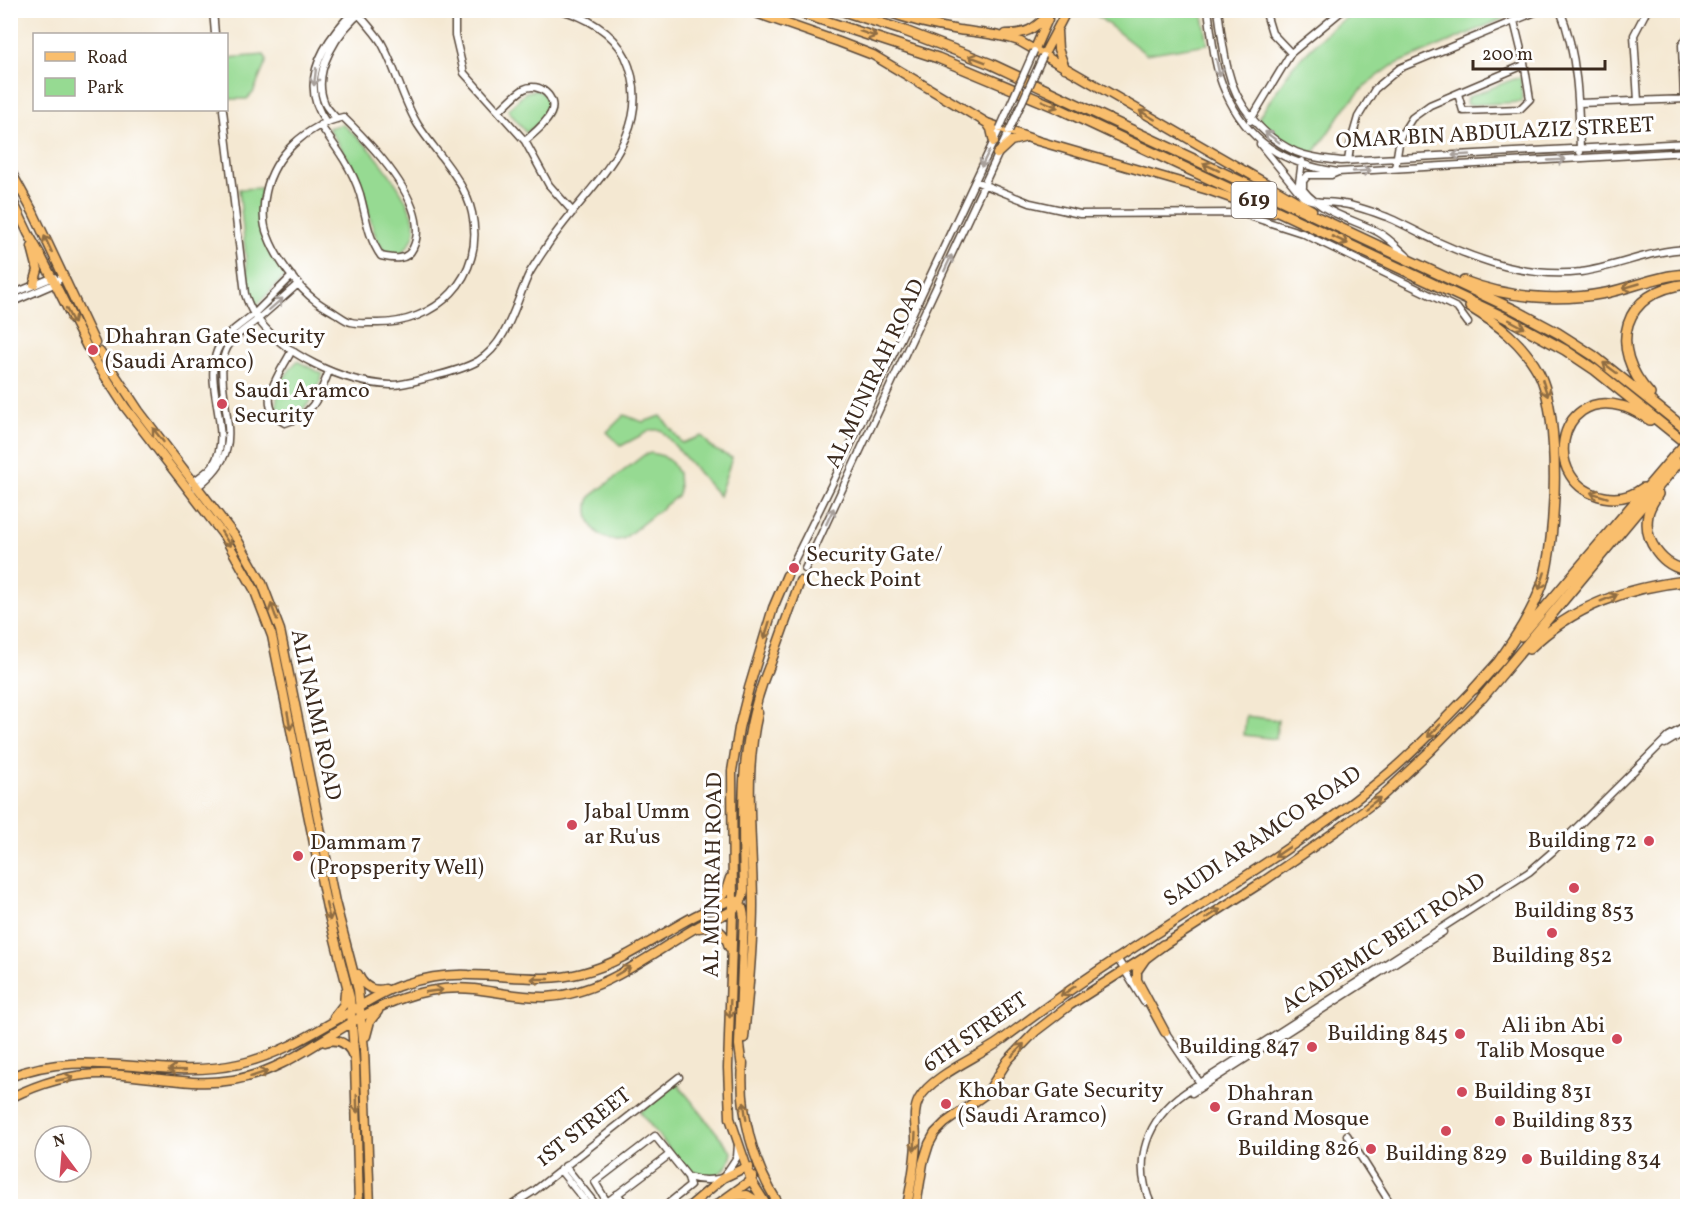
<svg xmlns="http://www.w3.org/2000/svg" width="1698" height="1217" font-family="Vollkorn,serif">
	<rect width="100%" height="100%" fill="#fff"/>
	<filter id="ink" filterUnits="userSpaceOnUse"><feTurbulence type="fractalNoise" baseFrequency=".0167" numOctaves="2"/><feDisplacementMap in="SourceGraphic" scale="12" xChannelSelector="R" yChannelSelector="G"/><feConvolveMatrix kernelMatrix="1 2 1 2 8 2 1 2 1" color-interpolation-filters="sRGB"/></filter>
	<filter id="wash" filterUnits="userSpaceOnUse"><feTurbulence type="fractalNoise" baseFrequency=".008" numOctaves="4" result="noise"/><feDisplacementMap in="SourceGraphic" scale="24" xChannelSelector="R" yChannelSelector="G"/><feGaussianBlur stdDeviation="1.35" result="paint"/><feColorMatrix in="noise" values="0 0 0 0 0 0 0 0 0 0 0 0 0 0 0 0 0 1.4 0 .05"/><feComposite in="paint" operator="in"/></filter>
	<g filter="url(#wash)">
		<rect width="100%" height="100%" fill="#f4e8d2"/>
		<path fill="#96da92" stroke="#688258" stroke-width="1.5" d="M1091,11H1202L1208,44L1146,54Z
			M1357,11H1521L1392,66L1366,85L1345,108L1314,153C1298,151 1263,134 1259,117L1293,66L1330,29Z
			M264,55L267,60L253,93L247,99H229L227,58Z
			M1519,77L1521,78L1522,102L1467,105L1466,102L1468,97Z
			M535,90C540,91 544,93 547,98C558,113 536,125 526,133L508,110L526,92Z
			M342,124C350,131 359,138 367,146C382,162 416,207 415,230C414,240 407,248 401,254L386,253C370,235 370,208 361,187C353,165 341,147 328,128Z
			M261,188C259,221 263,250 286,275L256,306L249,290L239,189Z
			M297,361L323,374C314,395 309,413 284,418L277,412C274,390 283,377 297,361Z
			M624,415L643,422L661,416L682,443L702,436L713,449L732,458L719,496L661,430H651L621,446L607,432Z
			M651,453L663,456L672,463L678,473L679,490L677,496L623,539C598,545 582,519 590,497L644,455Z
			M1246,716L1278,720L1276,739L1244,735Z
			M677,1083L732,1152C729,1175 710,1180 691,1176L640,1112Z"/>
	</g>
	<g filter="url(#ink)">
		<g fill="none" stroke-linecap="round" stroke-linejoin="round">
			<path stroke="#cfc2ae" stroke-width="8" stroke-dasharray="8 4" stroke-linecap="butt" d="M787,575L793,563"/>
			<g stroke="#574639" stroke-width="9">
				<path id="minor" d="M213,10L215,34
					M431,10C450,18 473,16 493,10
					M1208,10C1212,36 1214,68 1225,91C1248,143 1284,164 1338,172L1688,152
					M1218,10C1221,30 1223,51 1228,70C1236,105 1262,137 1296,152C1310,158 1326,159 1341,161L1688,143
					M1265,10L1272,33L1291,53
					M1560,10C1578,54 1579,105 1580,152
					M455,15V35L464,73L525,141L549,185L573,212
					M1458,94L1463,111L1520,109L1530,99L1524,62L1514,21
					M1684,99L1682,45L1688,36
					M1638,101L1634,35L1647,10
					M1579,103L1688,99
					M223,110L245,294C247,300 250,308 254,314C282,355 343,383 391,385C404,385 419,380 431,377C448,373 464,369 478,361C509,342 515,302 530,272C535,264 540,256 545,249C583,188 662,137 625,56C613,32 585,16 560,10
					M499,111C506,105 515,94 524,89C539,81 558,98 551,113C546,124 534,133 525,141
					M337,119C333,114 328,110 325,104C310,71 339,30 364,10
					M1250,121L1291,53L1343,10
					M326,122C297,82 325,40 355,10
					M320,125C336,147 352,168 360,194C366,216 368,238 381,256C394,259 407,261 413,248C433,207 371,144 343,117C307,126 274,154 266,192C263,205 262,223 268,236C276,258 297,287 316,301C322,306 329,309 335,313C340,316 346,321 351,322C358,324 367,323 374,323C436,325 486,277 472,213C465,180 436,153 418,125C402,99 396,68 381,42C374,31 364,21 355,10
					M1260,144L1303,197C1314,204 1330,201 1343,204C1358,206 1373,212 1387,217C1403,224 1420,233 1436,241C1482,262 1529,278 1581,272C1617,267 1650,250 1688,249
					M1302,161L1299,183C1312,210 1353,219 1378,232C1389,238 1398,248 1407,256
					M1348,161L1351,141L1358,117L1375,89L1400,68L1540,10
					M1395,169L1400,137L1412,118L1430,105L1524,65
					M975,181L1030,203L1080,214L1240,213L1302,233L1457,308L1468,323
					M1303,187V181L1308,175H1331L1338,172
					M10,295L54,277
					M10,303L54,284L63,276
					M292,350C281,373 252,405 285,423C314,415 319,396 329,371
					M192,483C199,477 208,472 213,465C234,433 203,386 217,351C224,333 243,324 256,312C268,300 280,288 292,276
					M196,488C240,454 228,434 223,385C222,372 221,360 227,348C233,336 247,328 257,320C271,308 285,296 299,283
					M793,563L832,484L1000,128
					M805,569L1009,131
					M1665,744L1688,730
					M1117,958L1144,1002
					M1164,1030L1202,1086
					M1192,1093L1443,932
					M1347,1135L1392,1206
					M565,1166L597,1206
					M560,1170L589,1206
					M688,1177C700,1181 710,1181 723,1178L737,1157L738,1144
					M617,1194L627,1206
					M607,1202L595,1182L655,1136L688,1177L690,1186L665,1206
					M10,1206H11
					M510,1206L534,1191L679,1077
					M602,1206L669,1155
					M1152,1206C1131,1161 1147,1119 1186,1092L1529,872L1552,852L1669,736L1688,725"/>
			</g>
			<g stroke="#574639" stroke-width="11">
				<path id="major" d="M747,10L839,42L873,55L987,123L1038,141L1208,190L1273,213
					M882,10C907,19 933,26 959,30C980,33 999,34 1019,41L1312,210
					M1057,31L1058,49L1065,68
					M1006,34C1028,34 1033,29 1049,15
					M1034,51L1048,19
					M1043,56L1067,10
					M987,123L991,129L994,142
					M997,154L1011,141L1023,138
					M10,170L33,212L95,343
					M10,195L28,233L40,254L87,347
					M32,247L38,270L34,284
					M100,352L139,411L237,539L262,583L280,630L335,902L358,990L364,1049L370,1206
					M92,356L125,407L224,536L254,589L272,636L327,908L350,998L355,1064L359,1206
					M768,671L800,581
					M713,903L725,893L730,878
					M699,928C715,924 725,932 729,947
					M1146,958L1137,971V980L1165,1032
					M358,974C363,986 372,992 385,989
					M334,1017L344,1004L345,992
					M366,1036L370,1021L378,1011
					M744,1038C748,994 753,950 753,905C753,841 743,776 758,713
					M325,1042C338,1038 348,1043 353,1056
					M743,1063C739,1113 753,1165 780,1206
					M10,1077C85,1045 161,1082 239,1064C280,1055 315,1032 350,1012C367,1002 383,991 402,985C424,978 447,974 469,975C508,975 544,983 582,973C637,959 677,917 733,900C742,901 743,909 744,917L739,1045L742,1068
					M10,1098C40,1083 73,1073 106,1074C148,1075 191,1087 233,1080C297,1069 342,1018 403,998C426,990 451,987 474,989C498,992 523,998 547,997C603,994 650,954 697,927C714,916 742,915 744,891C743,809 737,745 769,666
					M733,1196L747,1195L762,1204
					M690,1206L723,1178L746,1167H749
					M715,1206L751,1180L753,1176
					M767,1206L751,1180L730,1118L728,1068L733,911L732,771L739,728L749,688L773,608L787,575
					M907,1206C911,1185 916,1161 916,1139C916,1126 912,1112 919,1099C932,1075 981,1056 1003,1039C1041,1011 1078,983 1118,958C1203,902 1293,850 1373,786C1410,757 1442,722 1474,689
					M916,1206L923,1163L929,1144L935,1133L945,1123L987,1093L1008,1060L1036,1031L1070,1005L1264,881L1339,829L1381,797L1431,750L1482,698"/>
			</g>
			<g stroke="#574639" stroke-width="12">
				<path id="highway" d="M792,10L938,58L1060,109L1506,318L1565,350L1595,370L1688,445
					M840,10L905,31L991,64L1515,310L1558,333L1594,356L1688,431
					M1464,281C1508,298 1559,302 1606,293C1634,287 1659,275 1688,274
					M1470,307C1498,324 1523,343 1539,373C1561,416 1557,540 1542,585C1532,613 1516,637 1499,661
					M1650,394C1607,348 1622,290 1688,284
					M1643,488C1631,497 1619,500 1604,497C1540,485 1556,388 1621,406C1632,408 1641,415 1650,420
					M1658,494C1654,501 1649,507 1648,515C1643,540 1662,567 1688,570
					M1521,636L1675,455
					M1529,649C1573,606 1627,587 1688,581
					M1474,689L1502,658
					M1482,698L1688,451
					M1147,957L1163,945"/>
			</g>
			<use href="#minor" stroke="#fff" stroke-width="6"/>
			<use href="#major" stroke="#f9be6d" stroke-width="8"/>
			<use href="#highway" stroke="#f9be6d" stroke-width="9"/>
			<g stroke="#574639" stroke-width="9" stroke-linecap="butt">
				<path id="minor-bridge" d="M1000,128L1034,51
					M1009,131L1043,56"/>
			</g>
			<g stroke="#574639" stroke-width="12" stroke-linecap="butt">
				<path id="highway-bridge" d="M1675,455L1688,441"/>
			</g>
			<use href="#minor-bridge" stroke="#fff" stroke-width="6"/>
			<use href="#highway-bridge" stroke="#f9be6d" stroke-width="9"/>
		</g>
		<defs><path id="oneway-shaft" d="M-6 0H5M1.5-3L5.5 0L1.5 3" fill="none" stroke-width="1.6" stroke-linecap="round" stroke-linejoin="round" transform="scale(1.5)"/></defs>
		<g stroke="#906d42">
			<use href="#oneway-shaft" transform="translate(868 34) rotate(18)"/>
			<use href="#oneway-shaft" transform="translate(977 59) rotate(-159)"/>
			<use href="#oneway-shaft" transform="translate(1050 104) rotate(23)"/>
			<use href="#oneway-shaft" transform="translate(1147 115) rotate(-150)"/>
			<use href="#oneway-shaft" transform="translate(1211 167) rotate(-155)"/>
			<use href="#oneway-shaft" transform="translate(1340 240) rotate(25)"/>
			<use href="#oneway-shaft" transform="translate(48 244) rotate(-115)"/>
			<use href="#oneway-shaft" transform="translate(1631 286) rotate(164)"/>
			<use href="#oneway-shaft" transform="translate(70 316) rotate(63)"/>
			<use href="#oneway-shaft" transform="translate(1517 324) rotate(28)"/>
			<use href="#oneway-shaft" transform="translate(1610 368) rotate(-143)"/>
			<use href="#oneway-shaft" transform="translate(1545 388) rotate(72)"/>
			<use href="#oneway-shaft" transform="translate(158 435) rotate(-128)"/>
			<use href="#oneway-shaft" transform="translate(1599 495) rotate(-163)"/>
			<use href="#oneway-shaft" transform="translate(226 539) rotate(57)"/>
			<use href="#oneway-shaft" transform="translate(1542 581) rotate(108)"/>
			<use href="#oneway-shaft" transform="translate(1609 598) rotate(-22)"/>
			<use href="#oneway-shaft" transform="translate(274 612) rotate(-110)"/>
			<use href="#oneway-shaft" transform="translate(767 630) rotate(107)"/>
			<use href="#oneway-shaft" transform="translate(289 721) rotate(80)"/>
			<use href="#oneway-shaft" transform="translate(1434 731) rotate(135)"/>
			<use href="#oneway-shaft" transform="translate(1373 803) rotate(-37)"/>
			<use href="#oneway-shaft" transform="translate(1282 852) rotate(146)"/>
			<use href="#oneway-shaft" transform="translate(328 912) rotate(77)"/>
			<use href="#oneway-shaft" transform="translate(1213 914) rotate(-32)"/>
			<use href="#oneway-shaft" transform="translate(623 971) rotate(-30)"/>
			<use href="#oneway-shaft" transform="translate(540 979) rotate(180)"/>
			<use href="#oneway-shaft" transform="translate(434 991) rotate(-8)"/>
			<use href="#oneway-shaft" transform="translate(1068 991) rotate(146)"/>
			<use href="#oneway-shaft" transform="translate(730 1009) rotate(92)"/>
			<use href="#oneway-shaft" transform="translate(1018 1050) rotate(-46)"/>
			<use href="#oneway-shaft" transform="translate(177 1070) rotate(-178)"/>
			<use href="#oneway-shaft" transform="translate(259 1074) rotate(-18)"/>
			<use href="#oneway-shaft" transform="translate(65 1079) rotate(-11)"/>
			<use href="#oneway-shaft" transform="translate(357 1104) rotate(88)"/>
			<use href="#oneway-shaft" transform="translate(745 1111) rotate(-98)"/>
			<use href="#oneway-shaft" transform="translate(915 1142) rotate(93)"/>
		</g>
		<g stroke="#a79f9a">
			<use href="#oneway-shaft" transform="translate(1218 68) rotate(78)"/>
			<use href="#oneway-shaft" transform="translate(315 77) rotate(97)"/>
			<use href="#oneway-shaft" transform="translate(1272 137) rotate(-143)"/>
			<use href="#oneway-shaft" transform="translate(1461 155) rotate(177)"/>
			<use href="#oneway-shaft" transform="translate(985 159) rotate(116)"/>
			<use href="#oneway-shaft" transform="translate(1557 160) rotate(-3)"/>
			<use href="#oneway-shaft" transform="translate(1362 171) rotate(-3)"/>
			<use href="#oneway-shaft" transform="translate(948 263) rotate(-65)"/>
			<use href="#oneway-shaft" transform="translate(276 304) rotate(-41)"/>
			<use href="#oneway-shaft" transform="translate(830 516) rotate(-65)"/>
		</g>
	</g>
	<g fill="#d1495b" stroke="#fff" stroke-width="2">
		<circle cx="93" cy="350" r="6"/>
		<circle cx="222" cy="404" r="6"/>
		<circle cx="794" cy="568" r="6"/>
		<circle cx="572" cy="825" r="6"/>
		<circle cx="1649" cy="841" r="6"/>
		<circle cx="298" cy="856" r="6"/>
		<circle cx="1574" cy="888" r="6"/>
		<circle cx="1552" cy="933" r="6"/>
		<circle cx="1460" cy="1034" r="6"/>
		<circle cx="1617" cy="1039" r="6"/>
		<circle cx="1312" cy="1047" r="6"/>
		<circle cx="1462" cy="1092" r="6"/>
		<circle cx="946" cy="1104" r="6"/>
		<circle cx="1215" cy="1107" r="6"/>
		<circle cx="1500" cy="1121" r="6"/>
		<circle cx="1446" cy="1131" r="6"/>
		<circle cx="1371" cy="1149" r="6"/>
		<circle cx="1527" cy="1159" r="6"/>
	</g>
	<g text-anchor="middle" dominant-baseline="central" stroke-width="6" stroke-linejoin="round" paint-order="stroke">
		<rect fill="#fff" stroke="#766a62" stroke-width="1.5" x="1231.5" y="182" width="45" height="36" rx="4.5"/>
		<g font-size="21" font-weight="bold" fill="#3b2a1e">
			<text x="1254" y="200">619</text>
		</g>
		<g font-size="22" fill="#3b2a1e" stroke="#fff">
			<text transform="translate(1495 134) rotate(-3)">OMAR BIN ABDULAZIZ STREET</text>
			<text transform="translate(876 374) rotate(-65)">AL MUNIRAH ROAD</text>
			<text transform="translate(315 715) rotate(78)">ALI NAIMI ROAD</text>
			<text transform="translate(1263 837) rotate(-34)">SAUDI ARAMCO ROAD</text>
			<text transform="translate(714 875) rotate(-89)">AL MUNIRAH ROAD</text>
			<text transform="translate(1384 944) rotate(-33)">ACADEMIC BELT ROAD</text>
			<text transform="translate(976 1033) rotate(-35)">6TH STREET</text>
			<text transform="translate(584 1128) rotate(-38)">1ST STREET</text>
		</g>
		<g font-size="22" fill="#3b2a1e" stroke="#fff" text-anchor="start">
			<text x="105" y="337">Dhahran Gate Security<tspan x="105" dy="25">(Saudi Aramco)</tspan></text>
			<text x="234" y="391">Saudi Aramco<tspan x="234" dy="25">Security</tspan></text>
			<text x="806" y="555">Security Gate/<tspan x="806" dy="25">Check Point</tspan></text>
			<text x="584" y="812">Jabal Umm<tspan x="584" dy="25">ar Ru'us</tspan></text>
			<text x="1637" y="841" text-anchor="end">Building 72</text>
			<text x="310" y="843">Dammam 7<tspan x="310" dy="25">(Propsperity Well)</tspan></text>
			<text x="1574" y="911" text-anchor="middle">Building 853</text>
			<text x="1552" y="956" text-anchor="middle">Building 852</text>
			<text x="1605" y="1026" text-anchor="end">Ali ibn Abi<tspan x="1605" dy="25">Talib Mosque</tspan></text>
			<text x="1448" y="1034" text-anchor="end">Building 845</text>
			<text x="1300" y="1047" text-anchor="end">Building 847</text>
			<text x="958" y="1091">Khobar Gate Security<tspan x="958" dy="25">(Saudi Aramco)</tspan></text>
			<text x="1474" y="1092">Building 831</text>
			<text x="1227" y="1094">Dhahran<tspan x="1227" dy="25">Grand Mosque</tspan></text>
			<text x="1512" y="1121">Building 833</text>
			<text x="1359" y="1149" text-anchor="end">Building 826</text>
			<text x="1446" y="1154" text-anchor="middle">Building 829</text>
			<text x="1539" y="1159">Building 834</text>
		</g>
	</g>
	<rect width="1698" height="1217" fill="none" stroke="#fff" stroke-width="36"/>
	<rect x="33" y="33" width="195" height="78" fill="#ffffff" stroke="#b1aaa5" stroke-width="1.5"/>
	<rect x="45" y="52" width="30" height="9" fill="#f9be6d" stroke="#b1aaa5" stroke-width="1.5"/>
	<text x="87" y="63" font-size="18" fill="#3b2a1e">Road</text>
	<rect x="45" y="78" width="30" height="18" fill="#96da92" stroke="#b1aaa5" stroke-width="1.5"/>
	<text x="87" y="93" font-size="18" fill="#3b2a1e">Park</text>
	<g transform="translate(63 1154) rotate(344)"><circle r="28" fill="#ffffff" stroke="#b1aaa5" stroke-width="1.5"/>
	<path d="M0-4.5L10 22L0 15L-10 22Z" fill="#d1495b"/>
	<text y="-9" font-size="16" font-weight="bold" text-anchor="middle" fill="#3b2a1e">N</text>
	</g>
	<path d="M1473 60v9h132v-9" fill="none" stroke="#3b2a1e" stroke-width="3"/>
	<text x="1482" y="60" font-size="18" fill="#3b2a1e" stroke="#ffffff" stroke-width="4.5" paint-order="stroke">200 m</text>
</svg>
